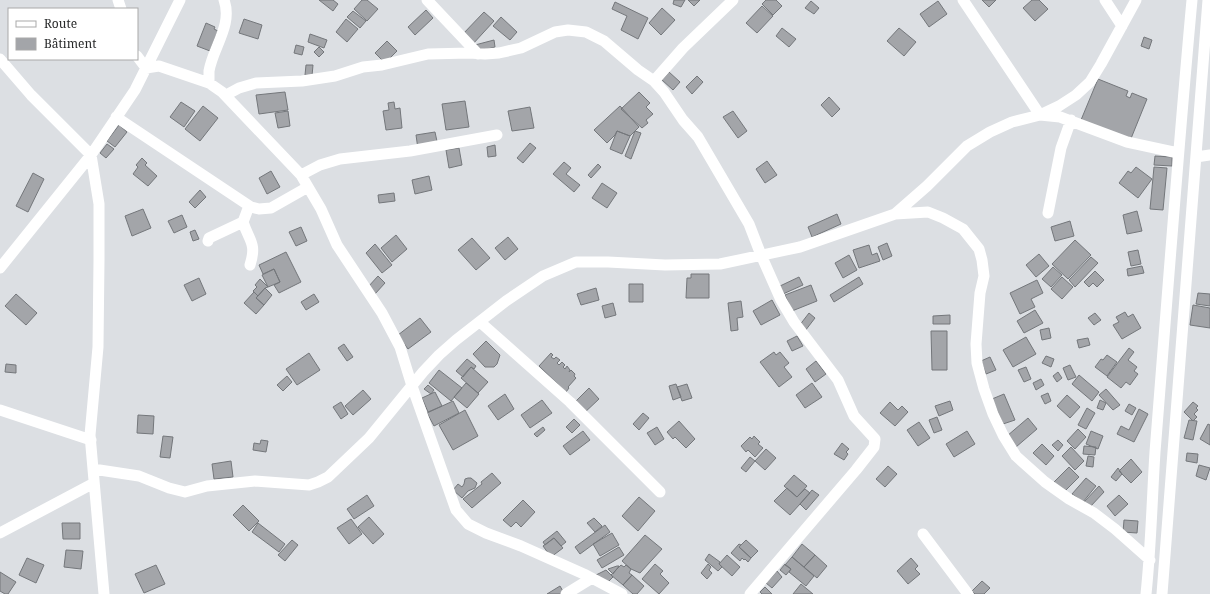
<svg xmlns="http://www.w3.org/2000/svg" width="1210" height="594" font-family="'Noto Serif',serif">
	<rect width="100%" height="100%" fill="#dcdfe3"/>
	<path fill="#a3a5a9" stroke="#74777b" d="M319,0H333L338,4L333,11Z
		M362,0H367L378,9L367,21L354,9Z
		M674,0H685L681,7L673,4Z
		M688,0H700L694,6Z
		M766,0H776L782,6L773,15L762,4Z
		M982,0H996L989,7Z
		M1032,0H1039L1048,9L1035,21L1023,8Z
		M811,1L819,8L814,14L805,8Z
		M938,1L947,14L929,27L920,14Z
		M615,2L648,18L638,39L621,30L627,16L612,9Z
		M762,6L773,16L757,33L746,23Z
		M662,8L675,20L661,35L649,23Z
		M426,10L433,18L415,35L408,27Z
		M353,11L366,21L360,28L347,17Z
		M484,12L494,21L472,45L462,35Z
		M501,17L517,32L510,40L493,26Z
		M244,19L262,25L258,39L239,33Z
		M346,19L358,29L347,42L336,32Z
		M206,23L215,27L214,29L218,31L210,51L197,46Z
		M782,28L796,39L789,47L776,36Z
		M899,28L916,42L904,56L887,41Z
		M310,34L327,40L324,48L308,42Z
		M1144,37L1152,40L1149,49L1141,46Z
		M494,40L495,47L477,52L475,45Z
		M387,41L397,51L385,63L375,53Z
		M296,45L304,47L302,55L294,53Z
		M319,47L324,52L319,57L314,52Z
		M306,65H313L312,76L305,75Z
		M669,72L680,82L673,90L662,80Z
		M697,76L703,82L692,94L686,87Z
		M1098,79L1128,91L1126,96L1130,98L1132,93L1147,99L1130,141L1081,120Z
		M285,92L288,110L259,114L256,95Z
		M639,92L650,103L646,107L653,114L646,120L648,123L642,128L621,109Z
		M829,97L840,109L832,117L821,105Z
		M465,101L469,127L446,130L442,104Z
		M181,102L195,111L184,127L170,117Z
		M394,102L395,109L400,108L402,128L386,130L383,111L389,110L388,103Z
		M203,106L218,118L200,141L185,129Z
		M620,106L639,127L630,136L617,131L615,135L607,143L594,130Z
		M530,107L534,128L512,131L508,111Z
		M288,111L290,126L278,128L275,113Z
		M733,111L747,131L738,138L723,117Z
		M119,125L127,132L115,147L107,141Z
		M617,131L630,136L622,154L610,149Z
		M635,131L641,133L631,159L625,156Z
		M435,132L438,146L418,149L416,135Z
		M530,143L536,148L523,163L517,158Z
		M107,144L114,149L106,158L100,153Z
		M495,145L496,156L488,157L487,147Z
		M459,148L462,165L449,168L446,150Z
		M1155,156L1172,157V166L1154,165Z
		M142,158L147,163L145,165L157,176L148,186L133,174L138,167L136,165Z
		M767,161L777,175L765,183L756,169Z
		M564,162L571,168L566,174L580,185L574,192L553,174Z
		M598,164L601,167L591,178L588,175Z
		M1136,167L1152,179L1138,198L1119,183L1128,171L1131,173Z
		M1154,167L1167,168L1163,210L1150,209Z
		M271,171L280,187L267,194L259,178Z
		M33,173L44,179L28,212L16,206Z
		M429,176L432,190L415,194L412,180Z
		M602,183L617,193L607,208L592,198Z
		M200,190L206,197L195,208L189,202Z
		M394,193L395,201L379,203L378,195Z
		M143,209L151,228L132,236L125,216Z
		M1137,211L1142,231L1127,234L1123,215Z
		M837,214L841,224L812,237L808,227Z
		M182,215L187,227L174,233L168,221Z
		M1070,221L1074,236L1055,241L1051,227Z
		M301,227L307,241L296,246L289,232Z
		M195,230L199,239L193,241L190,232Z
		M396,235L407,249L392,262L381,248Z
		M508,237L518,249L505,260L495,248Z
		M472,238L490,258L476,270L458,250Z
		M1075,240L1091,255L1068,279L1052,264Z
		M887,243L892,256L883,260L878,247Z
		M375,244L392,265L382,273L366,253Z
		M869,245L872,255L877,253L880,261L859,268L853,250Z
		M1138,250L1141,264L1131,266L1128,252Z
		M286,252L301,282L279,293L274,285L280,282L274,269L263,274L259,265Z
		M1039,254L1049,266L1036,277L1026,265Z
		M849,255L857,270L843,278L835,263Z
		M1091,257L1098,263L1075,287L1069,280Z
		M1142,266L1144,273L1128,276L1127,269Z
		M1053,267L1062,275L1051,287L1042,279Z
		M274,269L280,282L268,287L262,275Z
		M1095,271L1104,280L1097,287L1093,283L1089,287L1084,282Z
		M691,274H709V298H686L687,278H691Z
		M378,276L385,283L375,294L368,287Z
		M799,277L803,285L783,294L780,286Z
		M859,277L863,284L834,302L830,295Z
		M1062,277L1073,287L1062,299L1051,289Z
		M199,278L206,294L192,301L184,285Z
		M260,279L268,287L265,288L258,296L253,291L257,287L255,285Z
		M1037,280L1043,293L1031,299L1035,307L1020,314L1010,293Z
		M629,284H643V302H629Z
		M811,285L817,301L792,311L785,295Z
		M265,288L272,295L264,305L256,298Z
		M596,288L599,300L581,305L577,294Z
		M254,292L258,296L256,298L264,305L256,314L244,303Z
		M1198,293L1210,294V306L1196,304Z
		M16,294L37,313L26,325L5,306Z
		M314,294L319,302L306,310L301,302Z
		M772,300L780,315L761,325L753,311Z
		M741,301L743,317L737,318L738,330L731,331L728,303Z
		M613,303L616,315L605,318L602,306Z
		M1193,305L1210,308V328L1190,325Z
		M1035,310L1043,323L1024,333L1017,321Z
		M1125,312L1128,317L1133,314L1141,328L1122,339L1113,325L1119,322L1116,317Z
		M809,313L815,318L805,331L799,326Z
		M1095,313L1101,320L1094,325L1088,318Z
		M950,315V324H933V316Z
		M420,318L431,332L408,349L398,335Z
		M1049,328L1051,338L1042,340L1040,330Z
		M931,331H947V370H932Z
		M797,336L803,346L792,351L787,341Z
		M1026,337L1036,354L1013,367L1003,350Z
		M1088,338L1090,345L1079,348L1077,340Z
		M486,341L500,355L497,364L494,367H485L473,354Z
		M344,344L353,357L347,361L338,348Z
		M1129,348L1134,352L1128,360L1137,367L1134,371L1138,374L1130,385L1126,382L1121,388L1107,377Z
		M774,352L776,355L780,352L789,363L784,367L792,377L779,387L760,362Z
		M309,353L320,370L297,385L286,369Z
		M551,353L553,355L551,357L554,359L556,357L560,360L557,363L559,365L562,362L565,365L563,367L565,369L567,366L570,370L569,372L571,370L575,374L574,376L576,378L568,387L569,388L566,392L539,366Z
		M1107,355L1117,362L1107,376L1095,367L1101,359L1103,360Z
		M1046,356L1054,359L1051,367L1042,363Z
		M990,357L996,370L986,374L981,361Z
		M467,359L476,366L474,369L471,367L463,377L456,371Z
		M816,361L826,374L815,382L806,369Z
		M6,364L16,365V373L5,372Z
		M1070,365L1076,377L1068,380L1063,368Z
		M471,367L488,382L478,393L461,378Z
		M1026,367L1031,379L1024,382L1018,370Z
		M439,370L462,388L451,401L429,383Z
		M1058,372L1062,378L1057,382L1053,376Z
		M1079,375L1099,392L1092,401L1072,384Z
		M287,376L292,382L283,391L277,385Z
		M1041,379L1044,385L1036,390L1033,383Z
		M466,383L479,394L467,408L454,397Z
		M812,383L822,397L805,408L796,395Z
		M676,384L681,397L673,400L669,386Z
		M687,384L692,398L682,401L677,387Z
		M428,385L434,390L431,394L424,389Z
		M589,388L599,399L582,415L572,405Z
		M1106,389L1120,405L1113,410L1099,395Z
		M363,390L371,399L353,415L345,406Z
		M435,392L442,406L428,412L422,398Z
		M1048,393L1051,401L1045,404L1041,396Z
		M505,394L514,409L498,420L488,406Z
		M1004,394L1015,420L1003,424L992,399Z
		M1067,395L1080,407L1070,418L1057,406Z
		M542,400L552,413L530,428L521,415Z
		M1100,400L1106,403L1103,410L1097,408Z
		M453,401L459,413L434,426L427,413Z
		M950,401L953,410L939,416L935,406Z
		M341,402L348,414L341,419L333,407Z
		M890,402L898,410L902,406L908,412L895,426L880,413Z
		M1193,402L1198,406L1196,408L1198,410L1194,414L1197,417L1193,421L1184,412Z
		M1129,404L1136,408L1132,415L1125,411Z
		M1087,408L1095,413L1086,429L1078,425Z
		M1139,409L1148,414L1134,442L1117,434L1121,426L1129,430Z
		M465,410L478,436L453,450L439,425Z
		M643,413L649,418L639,430L633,424Z
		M138,415L154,416L153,434L137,433Z
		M937,417L942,430L934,433L929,420Z
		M1028,418L1037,429L1016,447L1007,436Z
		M574,419L580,425L572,433L566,427Z
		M1189,420L1197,421L1193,440L1184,438Z
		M679,421L695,439L686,448L675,437L673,439L667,432Z
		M919,422L930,438L918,446L907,430Z
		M1208,424L1210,425V445L1200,439Z
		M543,427L545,430L537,437L534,434Z
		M657,427L664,439L655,445L647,433Z
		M1078,429L1086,437L1075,449L1067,441Z
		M583,431L590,440L570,455L563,446Z
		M967,431L975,444L954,457L946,444Z
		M1091,431L1103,436L1098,449L1086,444Z
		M163,436L173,437L170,458L160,457Z
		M754,436L760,442L758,444L763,448L755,457L748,450L746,452L741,446L750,437L752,439Z
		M261,440L268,441L266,452L253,450L254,443L260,444Z
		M1058,440L1063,445L1058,451L1052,445Z
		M842,443L849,449L846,452L848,454L844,460L834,454Z
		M1042,444L1054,456L1046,465L1033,453Z
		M1084,446L1096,447L1095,455L1083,454Z
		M1071,447L1084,461L1075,470L1062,456Z
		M766,449L776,458L765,470L755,461Z
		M1187,453L1198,454L1197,463L1186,461Z
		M1088,456L1094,457L1093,467L1086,466Z
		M750,457L755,461L746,472L741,468Z
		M1131,459L1142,472L1131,483L1119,471Z
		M231,461L233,477L214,479L212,464Z
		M1199,465L1210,468L1206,480L1196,476Z
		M888,466L897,474L885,487L876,479Z
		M1069,467L1079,477L1064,492L1054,482Z
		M1118,468L1122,474L1116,481L1111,477Z
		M492,473L501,483L472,508L463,499L482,484L481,482Z
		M794,475L807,486L797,497L784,486Z
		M468,478H471L477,483L475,488L468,491L462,498L453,490L458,484L462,487L464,484L465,479Z
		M1086,478L1096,486L1083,502L1072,494Z
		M1099,486L1104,492L1090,507L1084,502Z
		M787,488L797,497L805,489L810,493L790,515L774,501Z
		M812,490L819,495L806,510L800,504Z
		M367,495L374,506L354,519L347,509Z
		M1119,495L1128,504L1115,516L1107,506Z
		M639,497L655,511L638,531L622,516Z
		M523,500L535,512L521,527L516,522L511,527L503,520Z
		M243,505L259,521L249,531L233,515Z
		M369,517L384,534L373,544L358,527Z
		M594,518L602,526L595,532L587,523Z
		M351,519L362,534L349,544L337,528Z
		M1124,520L1138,521L1137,533L1123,532Z
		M62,523H80V539H63Z
		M258,523L285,544L279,552L252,532Z
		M605,525L610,532L580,554L575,547Z
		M557,531L566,542L561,546L554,538L545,545L543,542Z
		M612,533L619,545L600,556L593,544Z
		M645,535L662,549L640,573L631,569L622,561Z
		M554,538L563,548L551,557L543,546Z
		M292,540L298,545L285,561L278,555Z
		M746,540L758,551L751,558L739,547Z
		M739,544L741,545L739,547L751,558L748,562L745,559L744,560L742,558L740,561L731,553Z
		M802,544L815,555L804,567L792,557Z
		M619,547L624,555L602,568L597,560Z
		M66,550L83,551L81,569L64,567Z
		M709,554L720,562L719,564L722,567L718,571L705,560Z
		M727,555L740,567L732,576L719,564Z
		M815,555L827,566L817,578L804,567Z
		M792,557L814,576L806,586L789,572L791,569L785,565Z
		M27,558L44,565L36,583L19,575Z
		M911,558L918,566L915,569L920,574L908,584L897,571Z
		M655,564L663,571L660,574L669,583L659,594L642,579Z
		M708,564L711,567L709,570L712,573L707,579L701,573Z
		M785,564L791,569L786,575L780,570Z
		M156,565L165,584L144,593L135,574Z
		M621,565L624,567L626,565L631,569L629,573L632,575L623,585L611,575Z
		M617,566H619L613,574L608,569Z
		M606,570L613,577L606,584L596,575Z
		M777,571L782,577L772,588L766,583Z
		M0,572L16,582L8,594H5L0,591Z
		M632,575L644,586L637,594H633L623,585Z
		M982,581L990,588L984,594H975L972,591Z
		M801,584L813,594H793Z
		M560,586L564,593L562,594H547Z
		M765,587L772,594H762L760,592Z"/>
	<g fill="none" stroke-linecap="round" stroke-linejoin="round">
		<path stroke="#fff" stroke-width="11" d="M118,0L121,9
			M427,0L478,54
			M963,0L1040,115L1060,117L1127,142L1178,153
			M1105,0L1122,26
			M137,56L146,68L159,66L209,83L222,92L301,175L321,209L337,245L382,313L400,347L412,386L456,510L468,524L486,533L521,546L586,575L622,594
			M0,59L31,95L91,155L99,204V260L98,347L90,435L104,594
			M654,81L683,48L733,0
			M209,83C209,79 209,75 209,71C213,47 233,25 224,0
			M226,95L239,88L256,83L302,81L335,76L363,67L382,65L428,54L469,53L485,54L499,53L521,48L555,32L568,30L586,32L604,41L638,70L654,81L664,92L683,120L698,137L749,224L761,255L781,300L794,322L838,380L854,416L875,439L874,447L856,470L750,594
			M116,117L251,207L259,209L271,208L308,187
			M1196,157L1210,155
			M301,175L320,165L340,159L410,151L497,135
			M1048,213L1061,148L1071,120
			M895,214L927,186L967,146L990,132L1012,122L1040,115L1059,106L1076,95L1090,82L1101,64L1136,0
			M243,222C249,241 257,243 250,265
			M208,241L209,238L243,222L249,206
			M0,268L91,155L135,90L180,0
			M480,322L570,402L660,492
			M0,410L91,440
			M93,469L139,476L169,488L185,492L207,486L255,481L309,485L318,482L328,477L369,438L423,372L439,355L456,340L506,301L543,276L576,262H608L665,265L720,264L800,247L895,214L928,212L943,218L963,229L979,249L982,260L984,276L980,293L976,344L977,363L984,389L993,414L1003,435L1016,456L1045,482L1069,499L1094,513L1115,529L1150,560
			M0,533L94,483
			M923,534L968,594
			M566,594L592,578
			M1146,594C1151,547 1152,499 1155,452C1167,301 1178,151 1192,0
			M1162,594L1208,0"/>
	</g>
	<rect x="8" y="8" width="130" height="52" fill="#ffffff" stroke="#a9a9a9"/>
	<rect x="16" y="21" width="20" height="6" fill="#ffffff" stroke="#a9a9a9"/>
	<text x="44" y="28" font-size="12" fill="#272829">Route</text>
	<rect x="16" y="38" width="20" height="12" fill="#a3a5a9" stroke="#a9a9a9"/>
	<text x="44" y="48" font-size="12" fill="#272829">Bâtiment</text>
</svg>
